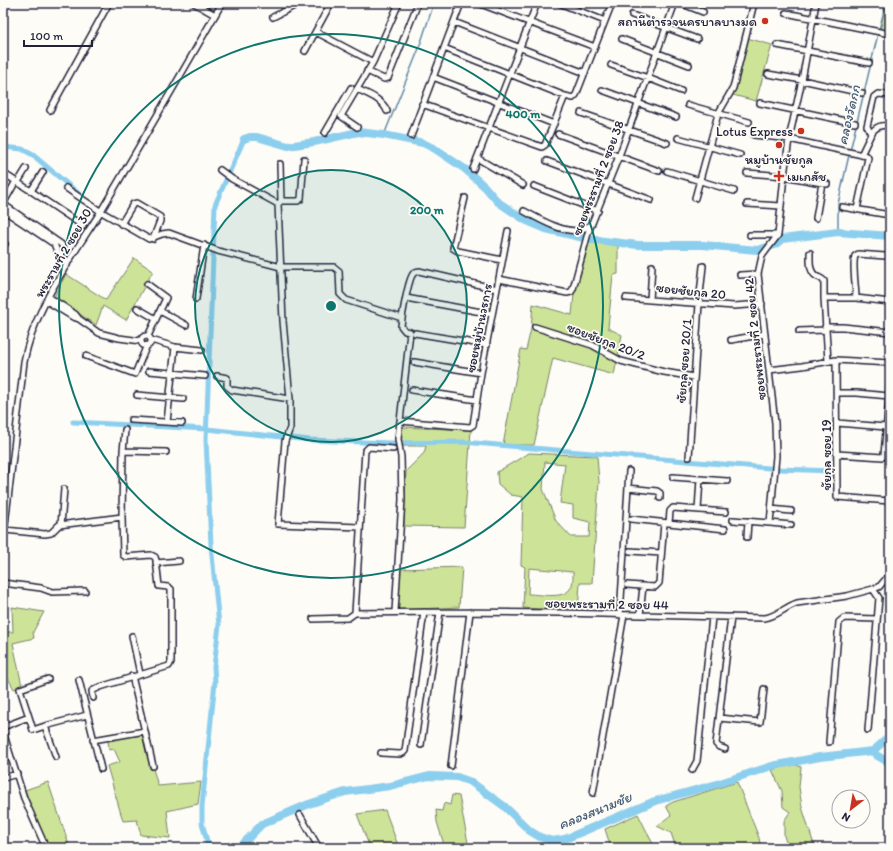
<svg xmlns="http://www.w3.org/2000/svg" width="893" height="851" font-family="Itim,'Playpen Sans Thai',sans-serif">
	<rect width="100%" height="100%" fill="#fdfcf7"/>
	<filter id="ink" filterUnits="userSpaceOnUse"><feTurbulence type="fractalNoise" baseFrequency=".025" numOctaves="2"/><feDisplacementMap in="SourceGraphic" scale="8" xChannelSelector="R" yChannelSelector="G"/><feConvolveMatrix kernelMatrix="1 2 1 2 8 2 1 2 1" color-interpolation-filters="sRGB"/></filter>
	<g filter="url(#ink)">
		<path fill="#cde398" stroke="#78826a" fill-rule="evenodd" d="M886,3H890V33L880,31Z
			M747,38L772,45L756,101L733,95Z
			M589,243H618V274L613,275L608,328L622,335L614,375L553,358L534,445H503L521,349L526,350L531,329L533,304L572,315L574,294L570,293L578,283Z
			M134,258L153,271L126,320L103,306L96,325L54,297L66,274L106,300Z
			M401,427L471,430L464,527L404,526L406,471L424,453L426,446H401Z
			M529,453L597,456L599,482L592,583H580L578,611L523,608L525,567L521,565L523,497L511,495L498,484L497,472ZM545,462L565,464L560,503L573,505V518L590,522L589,537H571L556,521L543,489ZM529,568L573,572C573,576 573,581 572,585C567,601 541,594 528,594Z
			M462,567L459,607L398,610L400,569Z
			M12,607L44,612L33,632L34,638L13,643L22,686L14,689L3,669V632H13Z
			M143,734L158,786L201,782L198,804L167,811L170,838L141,835L137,820L123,821L107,766L120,762L114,749L109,750L108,740Z
			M794,764L801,767L799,787L802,807L815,848H788L784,836V821L790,812L783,807L782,791L772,770Z
			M48,782L70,848H47L25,790Z
			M737,782L759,838L761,848H676L671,833L657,826L671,815L666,806L673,802Z
			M452,795L459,796L469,848H445L437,822L436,810L442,811L444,803L450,805Z
			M385,810L399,848H370L357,814Z
			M638,814L655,848H611L605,829Z"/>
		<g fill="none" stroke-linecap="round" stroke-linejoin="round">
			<path stroke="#6289a6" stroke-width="1.5" d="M879,30L886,3
				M384,135L418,51L434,3
				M850,151L878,34
				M838,232V204L849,155"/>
			<path stroke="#8cceed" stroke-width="5" d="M3,16L9,3
				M3,147L22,149L33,155L79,194
				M73,422L207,429L309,440L390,443L463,442L780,469L832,471
				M209,848L202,823V806L215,682L214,667L219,625L211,545L206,440L215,205L244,139"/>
			<path stroke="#8cceed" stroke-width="8" d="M244,139L250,137H257L288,146L314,142L358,132L384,135L423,143L435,149L465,169L485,187L498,202L525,220L546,229L588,239L638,245H703L757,250L775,245L782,239L838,232L890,236
				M873,751L876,755L890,763
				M239,848L262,824L309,804L345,792L390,786L429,776L457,777L471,782L504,806L530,831L540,837L552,841L565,839L655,801L717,784L772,766L820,757L873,751L890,736"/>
			<g stroke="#22223b" stroke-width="8">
				<path id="minor" d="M194,3L215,15
					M478,3L595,47
					M559,3L605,21
					M680,3L703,12
					M881,3H883
					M786,13L890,34
					M632,15L697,39
					M273,17L300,3
					M454,22L585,73
					M316,32L373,62
					M622,39L689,65
					M777,45L869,63
					M444,48L565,96L573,98L576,95L612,3
					M305,51L331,3
					M611,65L648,78L681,91
					M367,71L384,79L388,78L416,8
					M768,74L802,80L862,93
					M433,77L554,124
					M357,89C368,94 382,99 387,111
					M602,90L676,117
					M760,103L855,123
					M422,104L542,147L545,145L565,96
					M688,105L749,122
					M50,110L109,3
					M581,113L667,143
					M357,127L341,116L373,62L399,3
					M325,133L351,88
					M558,134L659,171
					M871,134C875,127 882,124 890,126
					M754,135L789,139L867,156L868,158L857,209
					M411,136L461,3
					M678,138L740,155
					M861,155L871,134L867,126L874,97L878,94L890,95
					M477,158L523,185
					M547,161L651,200
					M280,164L281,201L278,204L283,321L290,399V428L285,441L278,524L360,527
					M473,169L537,3
					M220,170L232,179L278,204
					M667,171L734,191
					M3,173L31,191L83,226
					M747,173L784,176L827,184
					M18,182L26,169
					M534,186L598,211
					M66,188L100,211L149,239L162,234L169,233L218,251L281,267H334L339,271L340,294L346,300L402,318
					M31,191L43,172
					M465,198L453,248L458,251L502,260
					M695,198L718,114L733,88L754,3
					M281,201H298L301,199L304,159
					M3,204L61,244L64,249L63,258
					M3,204L16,181
					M747,204L781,206
					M842,207L890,215
					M3,210L54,244L58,253L63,258L67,265
					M524,211C537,218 564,234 580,230C583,229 587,227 591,225
					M816,218L822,183
					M121,224L133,204L136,203L160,217V221L153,239
					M750,235H778
					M3,243L5,244
					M810,253C810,261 809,271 816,276C819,278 822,278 824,281V298L828,361
					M652,266L650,300L734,306L762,304
					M740,275L758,274
					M499,279L567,293L571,292L573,289L588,233L619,156L675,3
					M147,284L166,298L148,336
					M49,297L75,314L79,319L99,333L119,338L141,341
					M406,298L492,314
					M626,298L650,300
					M824,298H856L890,302
					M856,298C856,287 852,264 855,256L858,254L885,256
					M196,299L204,245
					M47,301L73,317L79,319
					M137,308L156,319
					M160,311L186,325
					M535,327L592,345L621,361L664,372L694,377
					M825,327H843L890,332
					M799,331L825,330
					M415,333L487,345
					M141 341a5 5 0 1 1 10 0a5 5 0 1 1-10 0Z
					M151,340L175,347L202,350
					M731,340L765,334
					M86,356L135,374L147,345
					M836,360L837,497L890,501
					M414,362L481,373
					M769,370L802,366L836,360L890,363
					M149,371L205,376
					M217,376L227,378V386L232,390L290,399
					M412,390L477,400
					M837,393H857L889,396
					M137,395L183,399
					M131,420L182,423
					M400,421L470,427L473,425L481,373L508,231
					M167,422L175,347
					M837,423L886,427
					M123,451L125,430
					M837,454L883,457L884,455L890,385
					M689,457L699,304L703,266
					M673,477L727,481
					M628,488L657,491L660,493V498
					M771,509L791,511
					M698,510L700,479
					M122,517L123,451L166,452
					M631,519L725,529
					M733,520L770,523L776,456L775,423L758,274L762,256L778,235L784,176L789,139L802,80L816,3
					M669,523L670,511L673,508L726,512
					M770,523L791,525
					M61,525L64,489
					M5,530L45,534L51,533L59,525L122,517L123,555L126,557L151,555L155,557L156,560L159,586L168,587L171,589V662L169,666L100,687L92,691L93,698
					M747,537L748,521
					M3,542L24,362C34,308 72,257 101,211C142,142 182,73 222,3
					M630,551L661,553
					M156,563L179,561
					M3,583L41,588L52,592L85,591
					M627,585L655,587L659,583L664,523
					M395,612L402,499L401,457L398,439L410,332L405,331L401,326C402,317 408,280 413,274C415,271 416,272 419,271L497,289
					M355,613L365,451L369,447L393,449
					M620,615L629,471
					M640,615L643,586
					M313,619L348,618L355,613L440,612L561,613L764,618C776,617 785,607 797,603L847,596L873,589L879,587L890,574
					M132,636L140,674
					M132,676L153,766
					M79,680L101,769
					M29,717L33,730L45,726L56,757
					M719,718L760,722L764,689
					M45,726L87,715
					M3,727L29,717L20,689L48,679
					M868,730L879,598L873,589
					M3,732L24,798L46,848
					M93,740L145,731
					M829,742L839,622L844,618L877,619
					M421,745L440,612
					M725,749L719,747L716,744L731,617
					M381,753L400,754L403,753L405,751L424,612
					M451,766L470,612
					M692,770L697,761L712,617
					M3,778L17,774
					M593,793L624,615
					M300,815L319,848"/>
			</g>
			<use href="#minor" stroke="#fdfcf7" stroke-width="5"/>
		</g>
	</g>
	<circle cx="331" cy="306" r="136" fill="#0f766e" fill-opacity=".12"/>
	<g fill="none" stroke="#0f766e" stroke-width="2">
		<circle cx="331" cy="306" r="136"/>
		<circle cx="331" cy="306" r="272"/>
	</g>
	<g fill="#c8321e" stroke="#fdfcf7" stroke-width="1.5">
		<circle cx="765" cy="21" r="4"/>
		<circle cx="801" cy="131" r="4"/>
		<circle cx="779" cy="145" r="4"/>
		<path d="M777 170h4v4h4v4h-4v4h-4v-4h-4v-4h4z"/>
	</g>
	<g text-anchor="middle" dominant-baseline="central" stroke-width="3.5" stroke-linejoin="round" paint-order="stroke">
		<g font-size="13" fill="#22223b" stroke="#fdfcf7" text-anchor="end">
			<text x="757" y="21">สถานีตำรวจนครบาลบางมด</text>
			<text x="793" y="131">Lotus Express</text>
			<text x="779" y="159" text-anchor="middle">หมูบ้านชัยกูล</text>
			<text x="787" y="176" text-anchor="start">เมเภสัช</text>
		</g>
		<g font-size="13" fill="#22223b" stroke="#fdfcf7">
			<text transform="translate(598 178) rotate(-69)">ซอยพระรามที่ 2 ซอย 38</text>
			<text transform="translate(63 253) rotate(-60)">พระรามที่ 2 ซอย 30</text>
			<text transform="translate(691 291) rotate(6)">ซอยชัยกูล 20</text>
			<text transform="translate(479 328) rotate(-79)">ซอยหมู่บ้านวรการ</text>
			<text transform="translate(755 339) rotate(-96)">ซอยพระรามที่ 2 ซอย 42</text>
			<text transform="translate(606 341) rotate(21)">ซอยชัยกูล 20/2</text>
			<text transform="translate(684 361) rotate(-86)">ชัยกูล ซอย 20/1</text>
			<text transform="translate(826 455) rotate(-90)">ชัยกูล ซอย 19</text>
			<text transform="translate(607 604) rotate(1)">ซอยพระรามที่ 2 ซอย 44</text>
		</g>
		<g font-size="14" font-style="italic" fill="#475e79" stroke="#fdfcf7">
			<text transform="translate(849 115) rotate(-77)">คลองวัดกก</text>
			<text transform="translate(595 811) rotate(-22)">คลองสนามชัย</text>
		</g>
	</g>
	<circle cx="331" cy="306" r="6" fill="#0f766e" stroke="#fdfcf7" stroke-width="2"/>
	<g font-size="12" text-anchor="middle" font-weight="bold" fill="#0f766e" stroke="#fdfcf7" stroke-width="3.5" stroke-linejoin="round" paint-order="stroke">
		<text x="523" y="118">400 m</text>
		<text x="427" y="214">200 m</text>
	</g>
	<rect width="893" height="851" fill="none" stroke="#fdfcf7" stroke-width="16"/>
	<rect x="8" y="8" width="877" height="835" fill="none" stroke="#22223b" stroke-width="1.5" filter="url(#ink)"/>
	<g transform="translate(851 809) rotate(211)"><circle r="19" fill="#fdfcf7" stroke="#a5a5ac"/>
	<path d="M0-3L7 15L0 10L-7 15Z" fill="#c8321e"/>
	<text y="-6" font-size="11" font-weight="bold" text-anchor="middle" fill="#22223b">N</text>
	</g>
	<path d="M24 40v6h68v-6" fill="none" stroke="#22223b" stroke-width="2"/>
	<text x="30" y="40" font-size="12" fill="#22223b" stroke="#fdfcf7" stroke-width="3" paint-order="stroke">100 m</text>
</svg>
